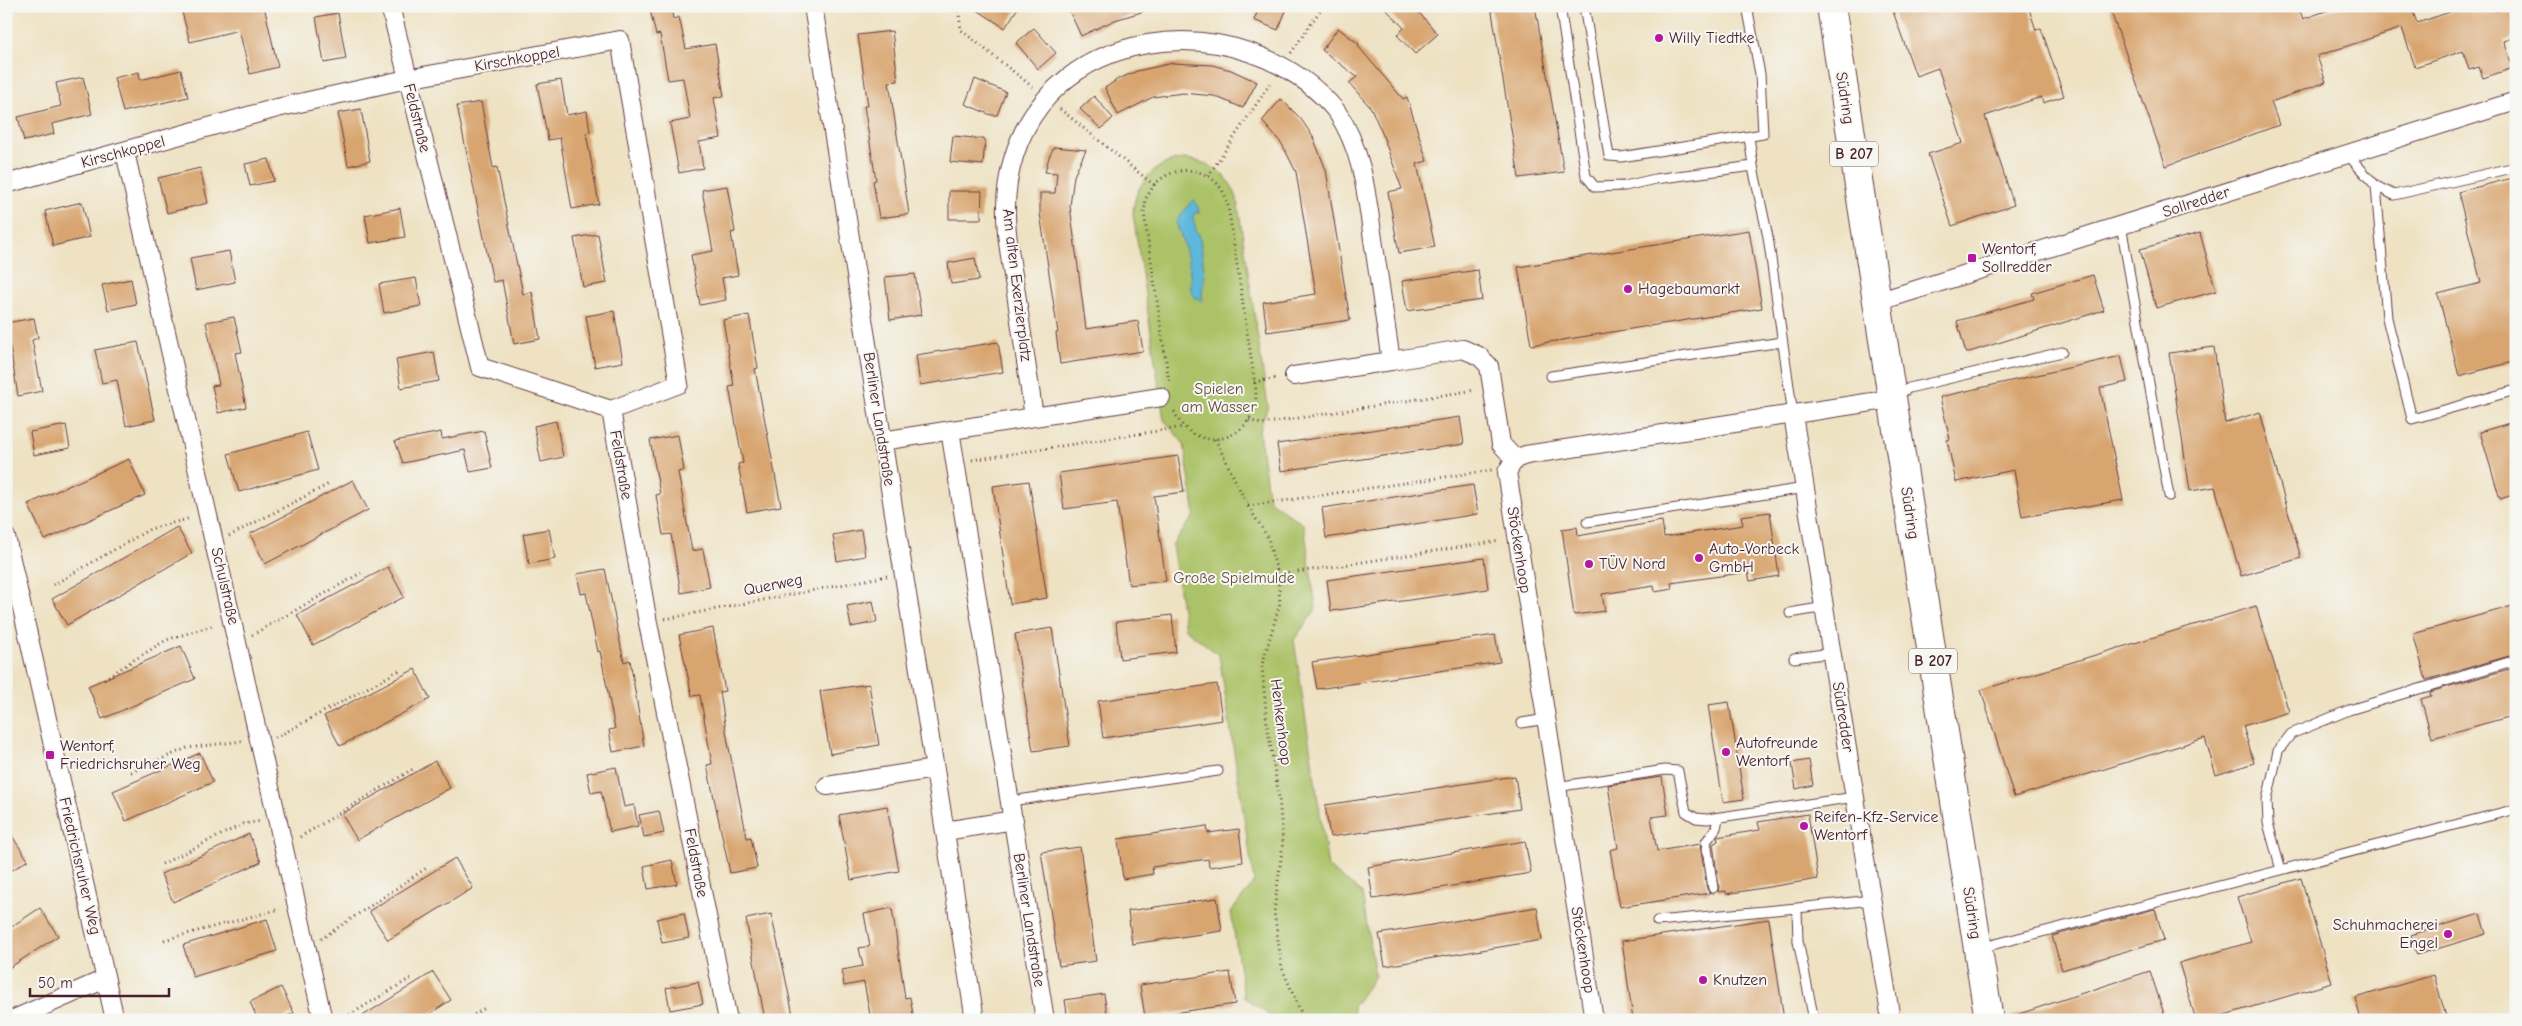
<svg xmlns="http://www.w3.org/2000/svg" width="2522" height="1026" font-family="'Comic Neue',sans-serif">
	<rect width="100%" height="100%" fill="#f6f6f2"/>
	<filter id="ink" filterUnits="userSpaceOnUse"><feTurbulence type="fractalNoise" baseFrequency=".02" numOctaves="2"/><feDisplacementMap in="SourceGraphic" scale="10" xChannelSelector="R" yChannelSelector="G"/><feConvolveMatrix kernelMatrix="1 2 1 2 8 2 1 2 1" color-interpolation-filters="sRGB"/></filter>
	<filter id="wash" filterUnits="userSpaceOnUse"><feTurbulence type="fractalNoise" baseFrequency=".0096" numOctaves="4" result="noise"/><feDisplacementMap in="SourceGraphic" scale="20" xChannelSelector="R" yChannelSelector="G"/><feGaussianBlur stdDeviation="1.12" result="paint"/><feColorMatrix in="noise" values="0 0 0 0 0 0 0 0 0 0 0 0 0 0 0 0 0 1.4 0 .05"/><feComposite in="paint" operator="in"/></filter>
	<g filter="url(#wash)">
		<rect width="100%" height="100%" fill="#eee2c3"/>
		<path fill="#acc267" stroke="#7b7049" d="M1184,159C1210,161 1228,173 1237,198L1268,406L1259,431L1269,500L1304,525L1316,609L1294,640L1328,867L1362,893L1375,976L1353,1007L1355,1020H1275L1244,997L1231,912L1254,882L1219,655L1185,629L1172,545L1195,515L1184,444L1164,420L1133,214C1134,184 1154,162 1184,159Z"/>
		<path fill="#5db8db" stroke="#546c83" d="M1193,199L1197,204L1199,213H1194C1191,219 1196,225 1196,232L1199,234C1202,247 1202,258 1204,270C1206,281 1200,290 1203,301C1200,300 1195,298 1193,295C1189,290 1192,282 1191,276C1189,257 1182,239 1176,222Z"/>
		<g id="blocks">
			<path fill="#d8a570" d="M204,6H264L278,67L250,74L239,30L190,42L182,12Z
				M649,6H671L673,19L679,17L686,49L715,44L724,96L714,98L721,138L699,142L703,168L679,173L670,123L690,119L683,78L668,80L660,34L656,35Z
				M971,6H1019L1005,28Z
				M1067,6H1148V10L1115,20L1081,36Z
				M1260,6H1288L1278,30L1254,20Z
				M1383,6H1413L1438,34L1415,54L1397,35L1404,28Z
				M1491,6H1535L1564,172L1519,178Z
				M1891,6H2028L2036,30L2041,28L2064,96L2043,103L2041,97L1985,116L2014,205L1952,226L1928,154L1963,143L1938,68L1916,76Z
				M2109,6H2298L2303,19L2340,6H2411L2417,23L2450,12L2448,6H2493L2495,11L2516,6V37L2504,41L2513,68L2483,78L2479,67L2469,70L2463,51L2415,67L2402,28L2317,56L2326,82L2271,102L2279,125L2166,166Z
				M338,13L346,59L324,63L316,17Z
				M1034,28L1056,53L1038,69L1016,43Z
				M1338,28L1359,44L1358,46L1403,99L1407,97L1427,161L1417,164L1435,247L1399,253L1388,192L1402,189L1382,133L1371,108L1349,83L1357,77L1322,50Z
				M892,31L898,81L889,82L909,214L879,218L873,181L876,180L864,106H868L858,35Z
				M1173,63L1212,65L1231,70L1257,82L1243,108L1214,96L1183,93L1153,97L1118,115L1105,88L1118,79L1137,71Z
				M181,70L188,97L123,112L114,78L139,72L140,80Z
				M83,77L92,114L52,124L54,134L24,141L18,117L61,106L56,83Z
				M975,79L1006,92L997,115H991L965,104Z
				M561,80L567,115L587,111L590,132L586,133L599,204L572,209L560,138L548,140L537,84Z
				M1094,96L1113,118L1101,129L1080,109Z
				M1281,99L1301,119L1313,137L1326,170L1350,320L1267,332L1263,302L1316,294L1296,172L1282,144L1262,121Z
				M481,102L493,168L497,167L523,294L532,292L540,339L514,344L502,280L493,282L457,106Z
				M361,109L370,161L348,166L338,113Z
				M953,136L985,139L983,165L950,162Z
				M1054,147L1086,150L1074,176L1070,206L1086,329L1138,321L1143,351L1060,364L1056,333H1058L1040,213V193H1055L1057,173L1045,172L1049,157Z
				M269,159L274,181L250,186L245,164Z
				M200,168L208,203L167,213L158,178Z
				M2516,177V361L2459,376L2438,294L2481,283L2458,192Z
				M727,186L735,232L731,233L738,275L722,278L726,300L700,305L691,255L713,251L702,190Z
				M949,191H982L981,219H949Z
				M82,202L90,237L53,246L45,211Z
				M400,208L405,237L370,243L365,215Z
				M1749,230L1762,308L1531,345L1518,267Z
				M2200,233L2216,291L2156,308L2140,249Z
				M598,234L607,283L583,287L574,238Z
				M229,251L235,282L196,290L190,258Z
				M975,258L979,280L951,284L948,263Z
				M1478,270L1482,300L1407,311L1402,281Z
				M915,274L921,315L890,320L885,277Z
				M2093,275L2104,310L1966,353L1957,321L2034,299L2032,293Z
				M416,278L421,306L384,313L379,284Z
				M131,279L136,304L108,310L102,285Z
				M614,311L623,362L595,367L586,316Z
				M749,315L758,368L755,369L781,506L747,512L738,464L743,463L729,387L734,386L723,320Z
				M234,317L242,352L235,353L246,407L218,413L212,386L219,385L206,322Z
				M34,318L38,338L32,340L42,391L18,396L6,323Z
				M138,342L155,420L126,426L117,380L102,383L95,350Z
				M998,342L1003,372L920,385L916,355Z
				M2214,347L2225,423L2260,412L2301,558L2241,576L2215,487L2190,491L2169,353Z
				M434,352L439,381L401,388L396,359Z
				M2121,356L2127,382L2100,388L2123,500L2022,517L2014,470L1956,482L1947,440L1950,439L1940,397Z
				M1460,417L1464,444L1281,471L1277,444Z
				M556,421L563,457L541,462L534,426Z
				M2516,421V494L2500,499L2480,432Z
				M66,425L70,448L34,455L30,432Z
				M484,431L492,468L470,472L465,450L403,463L395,441L441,432L442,439Z
				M307,432L318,470L239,492L228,454Z
				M678,435L684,470L678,472L692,551L703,549L710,587L681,593L671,534L663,535L656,495L660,494L650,440Z
				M1178,456L1184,492L1154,496L1166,581L1129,585L1117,502L1064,509L1059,473Z
				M129,459L145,495L45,540L28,504Z
				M353,480L368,510L265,564L250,534Z
				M1029,481L1047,598L1010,604L993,486Z
				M1473,485L1478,514L1326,538L1322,508Z
				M1770,512L1779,576L1750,581L1748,572L1671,583L1672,589L1655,592L1654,586L1602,594L1605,611L1574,615L1562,529L1577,527L1578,536L1662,521L1664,537L1743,525L1741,516Z
				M177,527L192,553L67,625L52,599Z
				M549,529L555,559L529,564L523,534Z
				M861,530L865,556L837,561L833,535Z
				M1484,558L1488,589L1331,611L1327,580Z
				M388,567L404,597L313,645L297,615Z
				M605,569L624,662L630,660L644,746L613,752L609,730L615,729L600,651L598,652L586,593L581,594L577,574Z
				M873,601L877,622L851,627L847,606Z
				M2516,605V654L2426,680L2413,634Z
				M2256,606L2289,712L2243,726L2254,763L2216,775L2205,738L2014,797L1981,690Z
				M1172,615L1176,652L1120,659L1116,622Z
				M713,628L725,691L720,692L728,743L747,838L751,837L757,868L730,873L707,765L712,764L700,695L692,696L679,635Z
				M1052,628L1070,746L1033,751L1015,634Z
				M1495,635L1500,662L1317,689L1312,662Z
				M181,646L195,679L102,719L88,686Z
				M2516,667V715L2432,738L2421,699L2431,696L2430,692Z
				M415,669L430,699L340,746L324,716Z
				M869,684L879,745L830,754L820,691Z
				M1217,684L1222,720L1103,738L1098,701Z
				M1729,702L1744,799L1723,802L1708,705Z
				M200,753L213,782L126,821L113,791Z
				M1809,760L1813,785L1796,789L1792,763Z
				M435,761L450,788L357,840L342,814Z
				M616,767L624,807L634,805L638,826L610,832L601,791L591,793L587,773Z
				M1515,776L1520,809L1330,837L1325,805Z
				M1662,777L1668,815L1651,817L1657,851L1700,844L1707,889L1710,893L1620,907L1610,850L1618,848L1608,785Z
				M887,806L899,871L851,880L839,815Z
				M659,811L664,833L644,837L639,815Z
				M1808,814L1818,879L1726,894V891L1718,892L1719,887L1713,844L1718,841L1717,837L1760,830L1758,822Z
				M1207,826L1208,833L1239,829L1243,862L1209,867L1208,859L1152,867L1153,874L1123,879L1118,839Z
				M6,827L28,860L6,874Z
				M249,834L261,862L173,902L161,874Z
				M1525,841L1531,873L1373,899L1368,867Z
				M1080,847L1096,961L1059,966L1041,852Z
				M455,858L473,888L388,940L369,911Z
				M672,860L677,884L648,889L644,866Z
				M2301,878L2332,983L2208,1020H2196L2179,963L2251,942L2237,897Z
				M1217,898L1222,931L1132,944L1128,911Z
				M1537,907L1542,940L1385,966L1379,934Z
				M40,908L58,936L6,970V930Z
				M892,908L905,998L910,997L914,1020H871L864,982L844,986L842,970L863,966L859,948L870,946L864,914Z
				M2155,909L2164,940L2062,970L2052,936Z
				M684,913L689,938L662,943L657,919Z
				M771,914L784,971L794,1020H765L746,919Z
				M2480,914L2486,934L2417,955L2411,935Z
				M267,919L277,951L193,977L183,945Z
				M1769,919L1784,1020H1633L1622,941Z
				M2150,971L2166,1020H2011L2010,1017Z
				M433,972L451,1000L420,1020H356Z
				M1230,972L1235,1004L1145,1017L1140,985Z
				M2434,975L2447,1020H2361L2355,998Z
				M698,982L703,1004L670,1010L666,988Z
				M281,987L294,1013L278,1020H258L250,1002Z
				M1104,994L1108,1020H1068L1065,1000Z"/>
		</g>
	</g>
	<g filter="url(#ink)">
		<use href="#blocks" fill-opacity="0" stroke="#633c42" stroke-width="1"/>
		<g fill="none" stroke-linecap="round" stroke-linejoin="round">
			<g stroke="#633c42" stroke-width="11">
				<path id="lane" d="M1560,6L1586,176L1595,187L1625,186L1655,179L1753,166
					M1584,6L1609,156L1621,157L1763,134L1760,74L1747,6
					M1749,137L1754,172L1768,237L1793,415
					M2347,154L2376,186L2394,195L2516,167
					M2376,186L2387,318L2412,419L2516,390
					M2121,225L2169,496
					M1551,376L1782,342
					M1896,396L1909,388L2062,352
					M1587,522L1805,488
					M1790,613L1825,607
					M1794,658L1832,653
					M1522,723L1546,719
					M1556,787L1665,770L1678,771L1686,812L1696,818L1707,819L1855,797
					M1011,801L1218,771
					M2281,870L2268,823L2267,800L2278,751L2291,734L2349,710L2516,660
					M1713,888L1706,842L1716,828L1718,819
					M1657,921L1797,908
					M1980,948L2516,809
					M1814,1020L1798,941L1797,908L1872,900"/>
			</g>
			<g stroke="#633c42" stroke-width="20">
				<path id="street" d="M390,6L480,367L611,410L648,623L728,1020
					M813,6L975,1020
					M125,152L323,1020
					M6,184L277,108L407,79L620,40L679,384L611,410
					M1877,302L2516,101
					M1294,376L1391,361
					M1793,415L1891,1020
					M1034,417L1161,397
					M950,430L1045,1020
					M882,441L1034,417C1028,376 1022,334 1016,293C1010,256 1002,219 1008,182C1034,19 1246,0 1337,112C1364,152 1367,200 1374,246C1380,284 1385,322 1391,361L1463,349L1479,356L1489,366L1501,444L1515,459
					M6,537L115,1020
					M827,786L934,769
					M945,831L1014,820
					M12,1020L105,979
					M1594,1020L1507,472L1515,459L1526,455L1892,399"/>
			</g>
			<g stroke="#633c42" stroke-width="30">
				<path id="primary" d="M1831,6L1989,1020"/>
			</g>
			<path stroke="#633c42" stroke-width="3" stroke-dasharray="1 4" stroke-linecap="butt" d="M958,6L961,30L1034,88
				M1291,53L1323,6
				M1060,109L1154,185L1146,198L1144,213L1169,382
				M1208,176L1272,81
				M1154,185C1179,159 1220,169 1228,205L1256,391C1258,444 1190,458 1173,408
				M1254,382L1278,378
				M1249,420L1261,424L1475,390
				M1215,439L1248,506L1268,538L1278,575L1280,603L1262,665L1267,724L1279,797L1283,843L1274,912L1282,968L1304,1020
				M972,460L1183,427
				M1248,506L1492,470
				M229,536L329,484
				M1278,575L1500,541
				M53,585L150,529L191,518
				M665,619L887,576
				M252,635L361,573
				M104,679L166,640L215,625
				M275,738L402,669
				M131,772L187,748L242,741
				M300,837L413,769
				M162,864L243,824L262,821
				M321,939L428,867
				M164,940L280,909
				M341,1020L411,978
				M466,1020L485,1008"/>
			<use href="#lane" stroke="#fff" stroke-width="9"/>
			<use href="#street" stroke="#fff" stroke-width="18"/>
			<use href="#primary" stroke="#fff" stroke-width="28"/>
		</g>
	</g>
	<g fill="#b5179e" stroke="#f6f6f2" stroke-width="2">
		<circle cx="1659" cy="38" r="5"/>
		<rect x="1967" y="253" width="10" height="10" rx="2.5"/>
		<circle cx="1628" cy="289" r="5"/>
		<circle cx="1699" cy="558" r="5"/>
		<circle cx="1589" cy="564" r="5"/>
		<circle cx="1726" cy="752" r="5"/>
		<rect x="45" y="750" width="10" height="10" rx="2.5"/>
		<circle cx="1804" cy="826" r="5"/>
		<circle cx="2448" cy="934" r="5"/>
		<circle cx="1703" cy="980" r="5"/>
	</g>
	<g text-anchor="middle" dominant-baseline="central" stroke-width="4" stroke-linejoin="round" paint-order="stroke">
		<g fill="#f6f6f2" stroke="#7e6067" stroke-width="1">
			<rect x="1830" y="141.5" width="48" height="25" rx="4"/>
			<rect x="1909" y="648.5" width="48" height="25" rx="4"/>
		</g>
		<g font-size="15" font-weight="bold" fill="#4a1f2b">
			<text x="1854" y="154">B 207</text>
			<text x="1933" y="661">B 207</text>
		</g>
		<g font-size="16" fill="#4a1f2b" stroke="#f6f6f2" text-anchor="start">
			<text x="1669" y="38">Willy Tiedtke</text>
			<text x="1982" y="249">Wentorf,<tspan x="1982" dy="18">Sollredder</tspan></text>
			<text x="1638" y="289">Hagebaumarkt</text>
			<text x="1709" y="549">Auto-Vorbeck<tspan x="1709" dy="18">GmbH</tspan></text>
			<text x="1599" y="564">TÜV Nord</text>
			<text x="1736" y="743">Autofreunde<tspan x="1736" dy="18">Wentorf</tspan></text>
			<text x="60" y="746">Wentorf,<tspan x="60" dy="18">Friedrichsruher Weg</tspan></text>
			<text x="1814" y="817">Reifen-Kfz-Service<tspan x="1814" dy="18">Wentorf</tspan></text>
			<text x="2438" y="925" text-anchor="end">Schuhmacherei<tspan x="2438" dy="18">Engel</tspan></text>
			<text x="1713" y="980">Knutzen</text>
		</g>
		<g font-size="16" fill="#4a1f2b" stroke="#f6f6f2">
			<text transform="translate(517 59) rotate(-10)">Kirschkoppel</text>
			<text transform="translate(1845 98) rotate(81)">Südring</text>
			<text transform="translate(417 118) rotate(76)">Feldstraße</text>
			<text transform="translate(123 152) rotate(-15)">Kirschkoppel</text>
			<text transform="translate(2196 202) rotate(-18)">Sollredder</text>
			<text transform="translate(1017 285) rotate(83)">Am alten Exerzierplatz</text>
			<text transform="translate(879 419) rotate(81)">Berliner Landstraße</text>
			<text transform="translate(621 465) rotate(80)">Feldstraße</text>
			<text transform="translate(1910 513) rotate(81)">Südring</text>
			<text transform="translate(1519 550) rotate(81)">Stöckenhoop</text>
			<text transform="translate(773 585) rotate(-11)">Querweg</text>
			<text transform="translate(225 586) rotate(77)">Schulstraße</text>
			<text transform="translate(1843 717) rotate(81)">Südredder</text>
			<text transform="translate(1281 722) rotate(83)">Henkenhoop</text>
			<text transform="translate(696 863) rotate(79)">Feldstraße</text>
			<text transform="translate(80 866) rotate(77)">Friedrichsruher Weg</text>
			<text transform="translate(1972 913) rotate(81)">Südring</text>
			<text transform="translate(1029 920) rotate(81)">Berliner Landstraße</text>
			<text transform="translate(1583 950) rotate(81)">Stöckenhoop</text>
		</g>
		<g font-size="16" fill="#67503d" stroke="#f6f6f2">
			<text x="1219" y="389">Spielen<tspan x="1219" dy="18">am Wasser</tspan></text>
			<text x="1234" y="578">Große Spielmulde</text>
		</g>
	</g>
	<rect width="2522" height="1026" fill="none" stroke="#f6f6f2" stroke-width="25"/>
	<path d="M30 988v8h139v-8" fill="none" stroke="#4a1f2b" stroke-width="2.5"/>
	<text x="38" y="988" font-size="15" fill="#4a1f2b" stroke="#f6f6f2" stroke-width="4" paint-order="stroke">50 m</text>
</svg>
